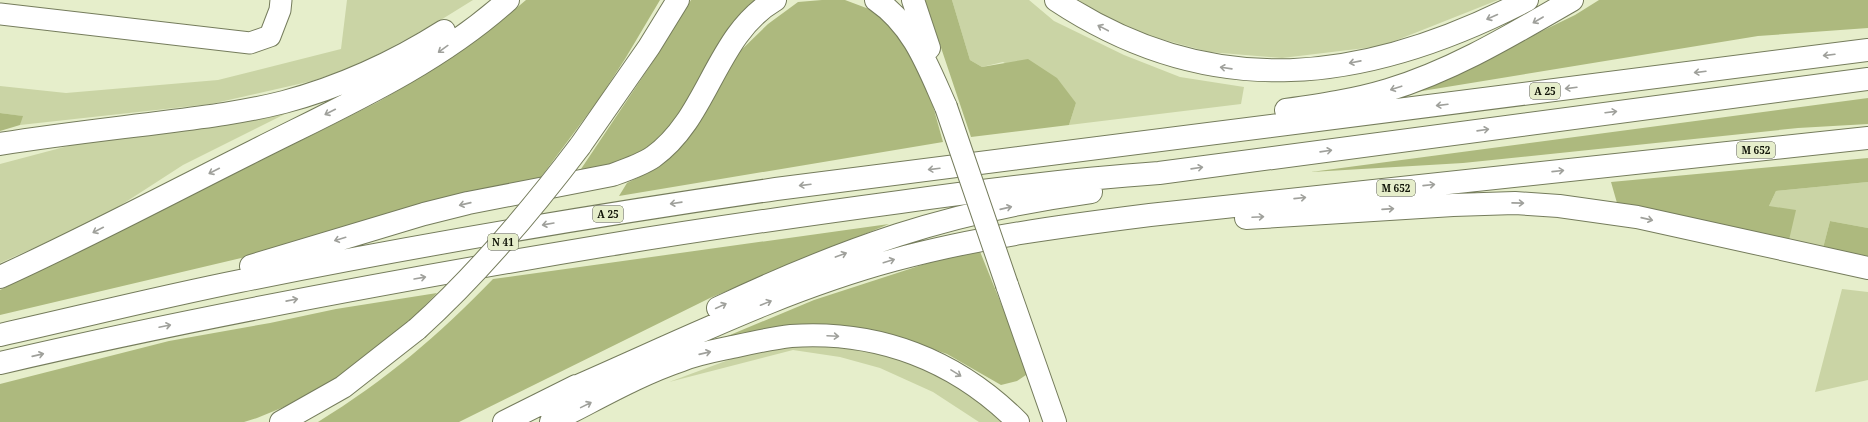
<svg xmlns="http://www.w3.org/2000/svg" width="1868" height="422" font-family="'Noto Serif',serif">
	<rect width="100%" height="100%" fill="#e6eecb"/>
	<path fill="#cad4a5" d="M347,0H473L431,26L356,66L312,81L211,104L20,125L22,116L0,113V86L66,93L218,80L341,49Z
		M952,0H1029L1054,21L1124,55L1180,77L1244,87L1241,104L1069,125L1076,103L1003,62L982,67L970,60Z
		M1079,0H1498L1382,46L1282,58L1209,52L1117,27Z
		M288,110L285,114L183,165L101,218L0,263V164L87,141Z
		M1868,182V228L1830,221L1823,248L1789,240L1769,206L1776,191Z
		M1842,289L1868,292V380L1815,392Z
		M804,345L874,351L925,368L972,396L1003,422H979L933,392L880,368L840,357L793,350L669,382L750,352Z"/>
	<path fill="#adb97e" d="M526,0H660L625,59L599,99L538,181L267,252L0,315V290L378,102C430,72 481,39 526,0Z
		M691,0H758L675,123L646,152L601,168L581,169L652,63Z
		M822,0H845L877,12L899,36L926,81L943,142L619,196L627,183L659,167L692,131L734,57L768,24L798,2Z
		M925,0H952L970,60L982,67L1028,59L1057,78L1076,103L1069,125L971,137Z
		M1599,0H1868V28L1758,36L1416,92L1575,15Z
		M1868,98V124L1798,128L1463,163L1311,172Z
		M0,113L23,116L20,125L0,131Z
		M1868,158V182L1776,191L1769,206L1796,210L1789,240L1617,203L1611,182Z
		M1830,221L1868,228V256L1823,248Z
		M889,224L710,298L459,422H318C386,380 438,336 493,279Z
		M979,249L1029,373L1017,381L1001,385L947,354L906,340L808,326L773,327L711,343L814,300L928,263Z
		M437,293L389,343L313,395L257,418L244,422H0V384L169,341L270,323L336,309Z"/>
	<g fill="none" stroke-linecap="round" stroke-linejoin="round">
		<g stroke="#757c5c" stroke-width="23">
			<path id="minor" d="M0,14L250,43L270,36L280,10L281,0"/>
		</g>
		<g stroke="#757c5c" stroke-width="24">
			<path id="highway" d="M876,0C914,26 928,67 946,107
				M913,0L929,48
				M1056,0C1213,104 1367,83 1527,0
				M1286,110C1321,105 1355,100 1388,90C1454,70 1513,34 1572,0
				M0,144C55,135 110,129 165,122C205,117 245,112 284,102C340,87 395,62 444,31
				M580,146L649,47L678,0
				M1246,218L1453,205L1515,203L1559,206L1637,217L1868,268
				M251,266L424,214L468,203L612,175C626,170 641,165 653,157C709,117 715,35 775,0
				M0,277C86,238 170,193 254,151C341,107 435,66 508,0
				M1007,285L1055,422
				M718,308C777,280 837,255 898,235C960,215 1026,201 1091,192
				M0,335C80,317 160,297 240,281C418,245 597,215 776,189L1868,50
				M0,363C201,316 404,279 608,245C706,229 803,215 900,202C986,190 1072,179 1159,173L1868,79
				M564,392C673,345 779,291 894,260C978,237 1063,226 1150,215L1868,138
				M281,422L343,387L417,329
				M504,422L576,386
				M551,422C594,401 637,375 682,360C700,353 719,350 737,346C755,342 773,338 791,336C878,330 956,360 1018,422"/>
		</g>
		<use href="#minor" stroke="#fff" stroke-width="21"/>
		<use href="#highway" stroke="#fff" stroke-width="22"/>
		<g stroke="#757c5c" stroke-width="24" stroke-linecap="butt">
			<path id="highway-bridge" d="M946,107L1007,285
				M417,329C478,274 530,212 580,146"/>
		</g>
		<use href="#highway-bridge" stroke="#fff" stroke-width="22"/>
	</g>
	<defs><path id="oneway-shaft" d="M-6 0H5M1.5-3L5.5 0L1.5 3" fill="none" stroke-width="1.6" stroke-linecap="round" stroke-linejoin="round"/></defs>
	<g stroke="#9fa09b">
		<use href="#oneway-shaft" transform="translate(1492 17) rotate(156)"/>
		<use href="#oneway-shaft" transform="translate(1538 20) rotate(150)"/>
		<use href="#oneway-shaft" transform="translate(1103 28) rotate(-152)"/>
		<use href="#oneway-shaft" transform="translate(443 49) rotate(144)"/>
		<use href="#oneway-shaft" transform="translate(1829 55) rotate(173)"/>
		<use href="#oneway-shaft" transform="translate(1355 62) rotate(169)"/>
		<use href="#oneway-shaft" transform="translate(1226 68) rotate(-172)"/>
		<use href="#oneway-shaft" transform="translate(1700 72) rotate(173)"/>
		<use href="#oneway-shaft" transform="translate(1396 88) rotate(162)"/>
		<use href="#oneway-shaft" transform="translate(1571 88) rotate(173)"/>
		<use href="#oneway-shaft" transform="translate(1442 105) rotate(173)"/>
		<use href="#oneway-shaft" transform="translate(330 112) rotate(153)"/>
		<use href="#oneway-shaft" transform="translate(1611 112) rotate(-7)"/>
		<use href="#oneway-shaft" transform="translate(1483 130) rotate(-8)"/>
		<use href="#oneway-shaft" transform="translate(1326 151) rotate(-8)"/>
		<use href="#oneway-shaft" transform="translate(1197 168) rotate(-8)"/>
		<use href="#oneway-shaft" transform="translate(934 169) rotate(173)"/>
		<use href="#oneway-shaft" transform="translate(214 171) rotate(153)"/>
		<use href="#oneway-shaft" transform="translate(1558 171) rotate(-6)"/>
		<use href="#oneway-shaft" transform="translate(805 185) rotate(173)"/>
		<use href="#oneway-shaft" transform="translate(1429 185) rotate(-6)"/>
		<use href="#oneway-shaft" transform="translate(1300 198) rotate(-6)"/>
		<use href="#oneway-shaft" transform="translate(676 203) rotate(172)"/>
		<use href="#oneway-shaft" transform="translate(1518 203) rotate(1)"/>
		<use href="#oneway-shaft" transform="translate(465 204) rotate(167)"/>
		<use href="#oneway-shaft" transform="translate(1006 208) rotate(-13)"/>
		<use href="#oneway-shaft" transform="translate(1388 209) rotate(-4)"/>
		<use href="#oneway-shaft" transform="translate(1258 217) rotate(-3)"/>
		<use href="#oneway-shaft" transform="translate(1647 219) rotate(13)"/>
		<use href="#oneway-shaft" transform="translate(548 224) rotate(170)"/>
		<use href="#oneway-shaft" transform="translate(98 230) rotate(153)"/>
		<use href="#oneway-shaft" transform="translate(340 239) rotate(163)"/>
		<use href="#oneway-shaft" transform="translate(841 255) rotate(-20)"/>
		<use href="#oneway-shaft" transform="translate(889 261) rotate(-17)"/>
		<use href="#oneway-shaft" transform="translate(420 278) rotate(-10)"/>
		<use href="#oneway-shaft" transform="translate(292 300) rotate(-11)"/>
		<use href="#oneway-shaft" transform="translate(766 303) rotate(-22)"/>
		<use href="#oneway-shaft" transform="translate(721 306) rotate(-25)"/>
		<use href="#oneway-shaft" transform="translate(165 326) rotate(-12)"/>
		<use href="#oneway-shaft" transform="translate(833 336) rotate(3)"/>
		<use href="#oneway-shaft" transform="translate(705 353) rotate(-13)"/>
		<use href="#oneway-shaft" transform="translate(38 355) rotate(-13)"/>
		<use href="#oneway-shaft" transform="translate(956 373) rotate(32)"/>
		<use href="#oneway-shaft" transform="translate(586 405) rotate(-26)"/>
	</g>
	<g text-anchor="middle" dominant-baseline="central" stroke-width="4" stroke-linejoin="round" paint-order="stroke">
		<g fill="#e6eecb" stroke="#505441" stroke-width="1">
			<rect x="1530" y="83" width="30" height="16" rx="3"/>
			<rect x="1737" y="142" width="38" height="16" rx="3"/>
			<rect x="1377" y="180" width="38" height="16" rx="3"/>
			<rect x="593" y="206" width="30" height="16" rx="3"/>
			<rect x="488" y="234" width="30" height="16" rx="3"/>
		</g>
		<g font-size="10" font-weight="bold" fill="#0f1206">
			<text x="1545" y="91">A 25</text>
			<text x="1756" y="150">M 652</text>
			<text x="1396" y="188">M 652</text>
			<text x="608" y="214">A 25</text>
			<text x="503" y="242">N 41</text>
		</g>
	</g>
</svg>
